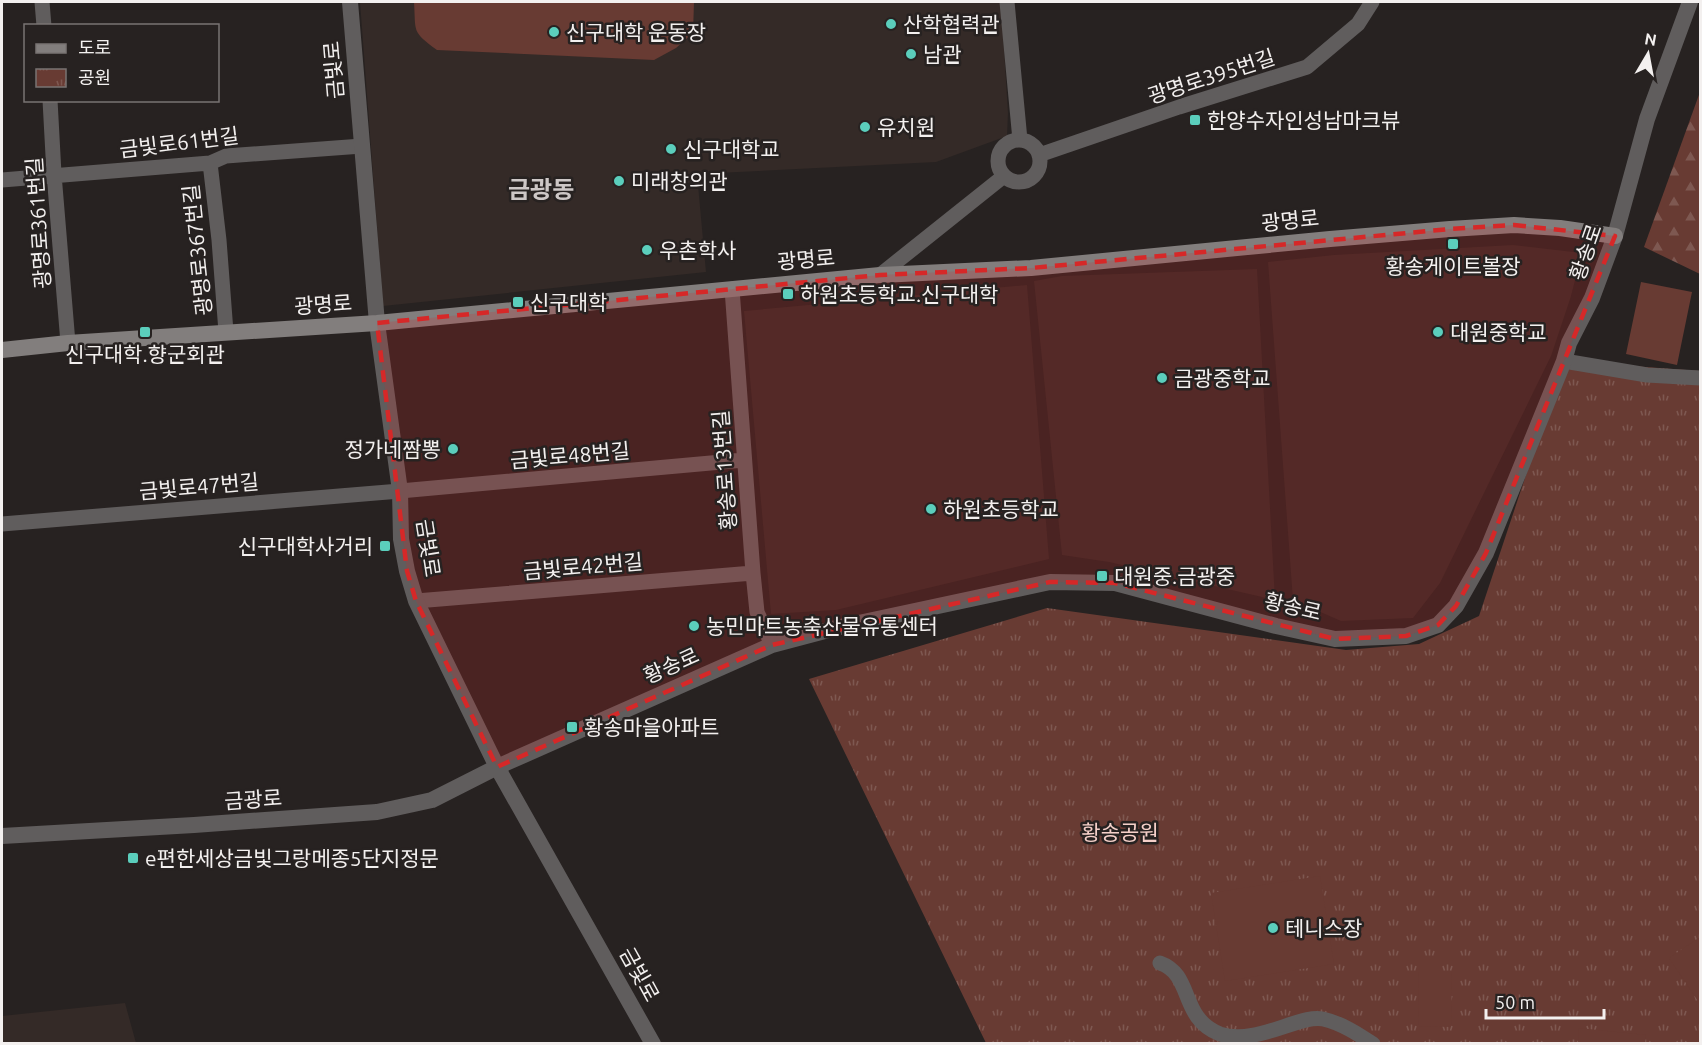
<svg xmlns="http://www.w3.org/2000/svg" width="1702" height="1045" font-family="Ubuntu,'Noto Sans KR',sans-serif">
	<defs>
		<pattern id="forest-firs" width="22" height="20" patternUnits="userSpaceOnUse" patternTransform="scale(1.5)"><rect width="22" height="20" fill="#683b33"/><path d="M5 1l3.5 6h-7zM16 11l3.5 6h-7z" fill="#7e5851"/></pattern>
		<pattern id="park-tufts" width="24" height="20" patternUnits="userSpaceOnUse" patternTransform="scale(1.5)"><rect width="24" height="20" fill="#683b33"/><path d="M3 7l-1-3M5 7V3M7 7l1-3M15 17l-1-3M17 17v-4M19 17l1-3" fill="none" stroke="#7e5851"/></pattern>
	</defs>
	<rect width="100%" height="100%" fill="#272221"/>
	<path fill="#342a27" d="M360,2H1001L1008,113L1007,136L936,162L697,174L706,272L383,306Z
		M1513,245L1582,253L1571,296L1551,356L1440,583L1413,618L1341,621L1293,600L1268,262L1334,255Z
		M1257,269L1275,600L1109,562L1062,555L1034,281L1062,276Z
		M1027,285L1049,559L836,610L771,614L744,311Z
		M125,1003L136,1043H2V1016Z"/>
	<path fill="url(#forest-firs)" d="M1700,92V274L1644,247Z"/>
	<path fill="url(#park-tufts)" d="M1564,361L1700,371V1043H986L809,679L1047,608L1346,650L1419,644L1479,616Z"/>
	<path fill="#683b33" d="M414,2H694L693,33L676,48L654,60L437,50C411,31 416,32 414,2Z
		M1641,282L1692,292L1677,365L1626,354Z
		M1320,876L1334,964L1225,981L1211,893Z
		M1700,937V1004L1669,958Z
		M1419,972H1452L1451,1027L1418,1026Z
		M1579,1028L1646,1035L1645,1043H1578Z"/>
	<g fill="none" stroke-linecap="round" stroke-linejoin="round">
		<path stroke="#605d5d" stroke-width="15" d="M42,2L44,26
			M1007,2L1020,140
			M50,100L54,174L68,343
			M998 161a21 21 0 1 1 42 0a21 21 0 1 1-42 0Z
			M1039,155L1179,107L1307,67L1358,24L1372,2
			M210,163L219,240L226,332
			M2,180L210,163L226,156L362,146
			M880,275L1004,176
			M732,289L753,573L757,612L772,645
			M1564,361L1647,375L1700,378
			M2,524L400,491L744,460
			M416,601L753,573
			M1160,963C1194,975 1179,1018 1220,1034C1243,1042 1270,1031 1292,1024C1301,1021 1313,1017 1323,1019C1341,1023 1358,1034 1373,1044"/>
		<path stroke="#605d5d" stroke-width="16" d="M350,2L377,323L400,491L401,539L407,571L416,601L497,767L653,1044
			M2,836L194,825L377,812L432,800L497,767L772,645L840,627L1050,582L1115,583L1276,626L1335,639L1406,636L1438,625L1456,606L1486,553L1564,361L1569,343L1592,298L1615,236L1647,119L1690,2"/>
		<path stroke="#827e7d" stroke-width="16" d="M2,350L68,343L377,323L880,275L1031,268L1330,239L1450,229L1514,225L1560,228L1615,236"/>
	</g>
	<path fill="#d62828" fill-opacity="0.2" stroke="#d62828" stroke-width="4.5" stroke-dasharray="12 8" stroke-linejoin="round" d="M1514,225L1615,236L1486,553L1456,606L1438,625L1406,636L1335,639L1115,583L1050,582L772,645L497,767L416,601L407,571L377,323L880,275L1031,268L1450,229Z"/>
	<g fill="#5bcebc" stroke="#272221" stroke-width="2">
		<circle cx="891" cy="24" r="6"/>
		<circle cx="554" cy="32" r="6"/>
		<circle cx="911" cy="54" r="6"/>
		<rect x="1189" y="114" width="12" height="12" rx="3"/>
		<circle cx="865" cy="127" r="6"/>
		<circle cx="671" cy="149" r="6"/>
		<circle cx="619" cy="181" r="6"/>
		<rect x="1447" y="238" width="12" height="12" rx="3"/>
		<circle cx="647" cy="250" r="6"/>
		<rect x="782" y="288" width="12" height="12" rx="3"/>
		<rect x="512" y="296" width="12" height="12" rx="3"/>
		<rect x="139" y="326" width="12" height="12" rx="3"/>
		<circle cx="1438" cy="332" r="6"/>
		<circle cx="1162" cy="378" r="6"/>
		<circle cx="453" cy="449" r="6"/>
		<circle cx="931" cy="509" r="6"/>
		<rect x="379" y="540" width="12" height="12" rx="3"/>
		<rect x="1096" y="570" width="12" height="12" rx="3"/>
		<circle cx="694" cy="626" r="6"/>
		<rect x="566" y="721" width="12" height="12" rx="3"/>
		<rect x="127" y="852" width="12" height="12" rx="3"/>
		<circle cx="1273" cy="928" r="6"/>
	</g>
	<g text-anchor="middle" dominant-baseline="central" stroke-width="5" stroke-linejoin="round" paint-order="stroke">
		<g font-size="21" fill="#f3f0ef" stroke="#272221" text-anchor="start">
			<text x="903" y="24">산학협력관</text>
			<text x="566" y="32">신구대학 운동장</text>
			<text x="923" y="54">남관</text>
			<text x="1207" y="120">한양수자인성남마크뷰</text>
			<text x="877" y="127">유치원</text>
			<text x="683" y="149">신구대학교</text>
			<text x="631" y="181">미래창의관</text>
			<text x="659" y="250">우촌학사</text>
			<text x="1453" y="266" text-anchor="middle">황송게이트볼장</text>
			<text x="800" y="294">하원초등학교.신구대학</text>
			<text x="530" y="302">신구대학</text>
			<text x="1450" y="332">대원중학교</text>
			<text x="145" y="354" text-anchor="middle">신구대학.향군회관</text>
			<text x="1174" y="378">금광중학교</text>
			<text x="441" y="449" text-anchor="end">정가네짬뽕</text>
			<text x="943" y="509">하원초등학교</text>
			<text x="373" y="546" text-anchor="end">신구대학사거리</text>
			<text x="1114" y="576">대원중.금광중</text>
			<text x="706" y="626">농민마트농축산물유통센터</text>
			<text x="584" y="727">황송마을아파트</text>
			<text x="145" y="858">e편한세상금빛그랑메종5단지정문</text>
			<text x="1285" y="928">테니스장</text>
		</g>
		<g font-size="21" fill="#f3f0ef" stroke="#272221">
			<text transform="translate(333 70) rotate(-95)">금빛로</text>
			<text transform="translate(1211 76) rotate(-18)">광명로395번길</text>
			<text transform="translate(179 142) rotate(-7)">금빛로61번길</text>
			<text transform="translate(1290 220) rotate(-6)">광명로</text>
			<text transform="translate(38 223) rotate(-94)">광명로361번길</text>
			<text transform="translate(197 250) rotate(-96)">광명로367번길</text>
			<text transform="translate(1585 252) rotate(-71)">황송로</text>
			<text transform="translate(806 259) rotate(-5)">광명로</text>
			<text transform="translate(323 304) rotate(-4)">광명로</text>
			<text transform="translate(570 455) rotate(-5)">금빛로48번길</text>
			<text transform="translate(724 470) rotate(-94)">황송로13번길</text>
			<text transform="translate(199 486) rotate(-5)">금빛로47번길</text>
			<text transform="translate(429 548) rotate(81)">금빛로</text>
			<text transform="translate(583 566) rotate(-5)">금빛로42번길</text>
			<text transform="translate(1293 606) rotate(13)">황송로</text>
			<text transform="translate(671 665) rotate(-24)">황송로</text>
			<text transform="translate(253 799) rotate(-4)">금광로</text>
			<text transform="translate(640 974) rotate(61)">금빛로</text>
		</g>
		<g font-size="21" fill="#f5d0c9" stroke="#272221">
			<text x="1120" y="832">황송공원</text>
		</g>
		<g font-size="24" font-weight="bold" fill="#cdc7c6" stroke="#272221">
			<text x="541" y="189">금광동</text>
		</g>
	</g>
	<rect width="1702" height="1045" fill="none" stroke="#f3f0ef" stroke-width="6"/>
	<rect x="24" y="24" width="195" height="78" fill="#272221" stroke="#797473" stroke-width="1.5"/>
	<rect x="36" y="44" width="30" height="9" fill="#827e7d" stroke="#797473" stroke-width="1.5"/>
	<text x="78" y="54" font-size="18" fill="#f3f0ef">도로</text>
	<rect x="36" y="69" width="30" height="18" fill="url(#park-tufts)" stroke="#797473" stroke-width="1.5"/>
	<text x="78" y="84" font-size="18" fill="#f3f0ef">공원</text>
	<g transform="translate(1648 54) rotate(10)" stroke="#272221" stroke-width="4.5" paint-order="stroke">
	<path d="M0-4.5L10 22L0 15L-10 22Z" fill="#f3f0ef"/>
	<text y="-9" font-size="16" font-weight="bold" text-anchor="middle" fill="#f3f0ef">N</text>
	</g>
	<path d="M1486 1009v9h118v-9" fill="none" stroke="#f3f0ef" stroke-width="3"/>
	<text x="1495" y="1009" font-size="18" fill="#f3f0ef" stroke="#272221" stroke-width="4.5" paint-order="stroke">50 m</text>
</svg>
